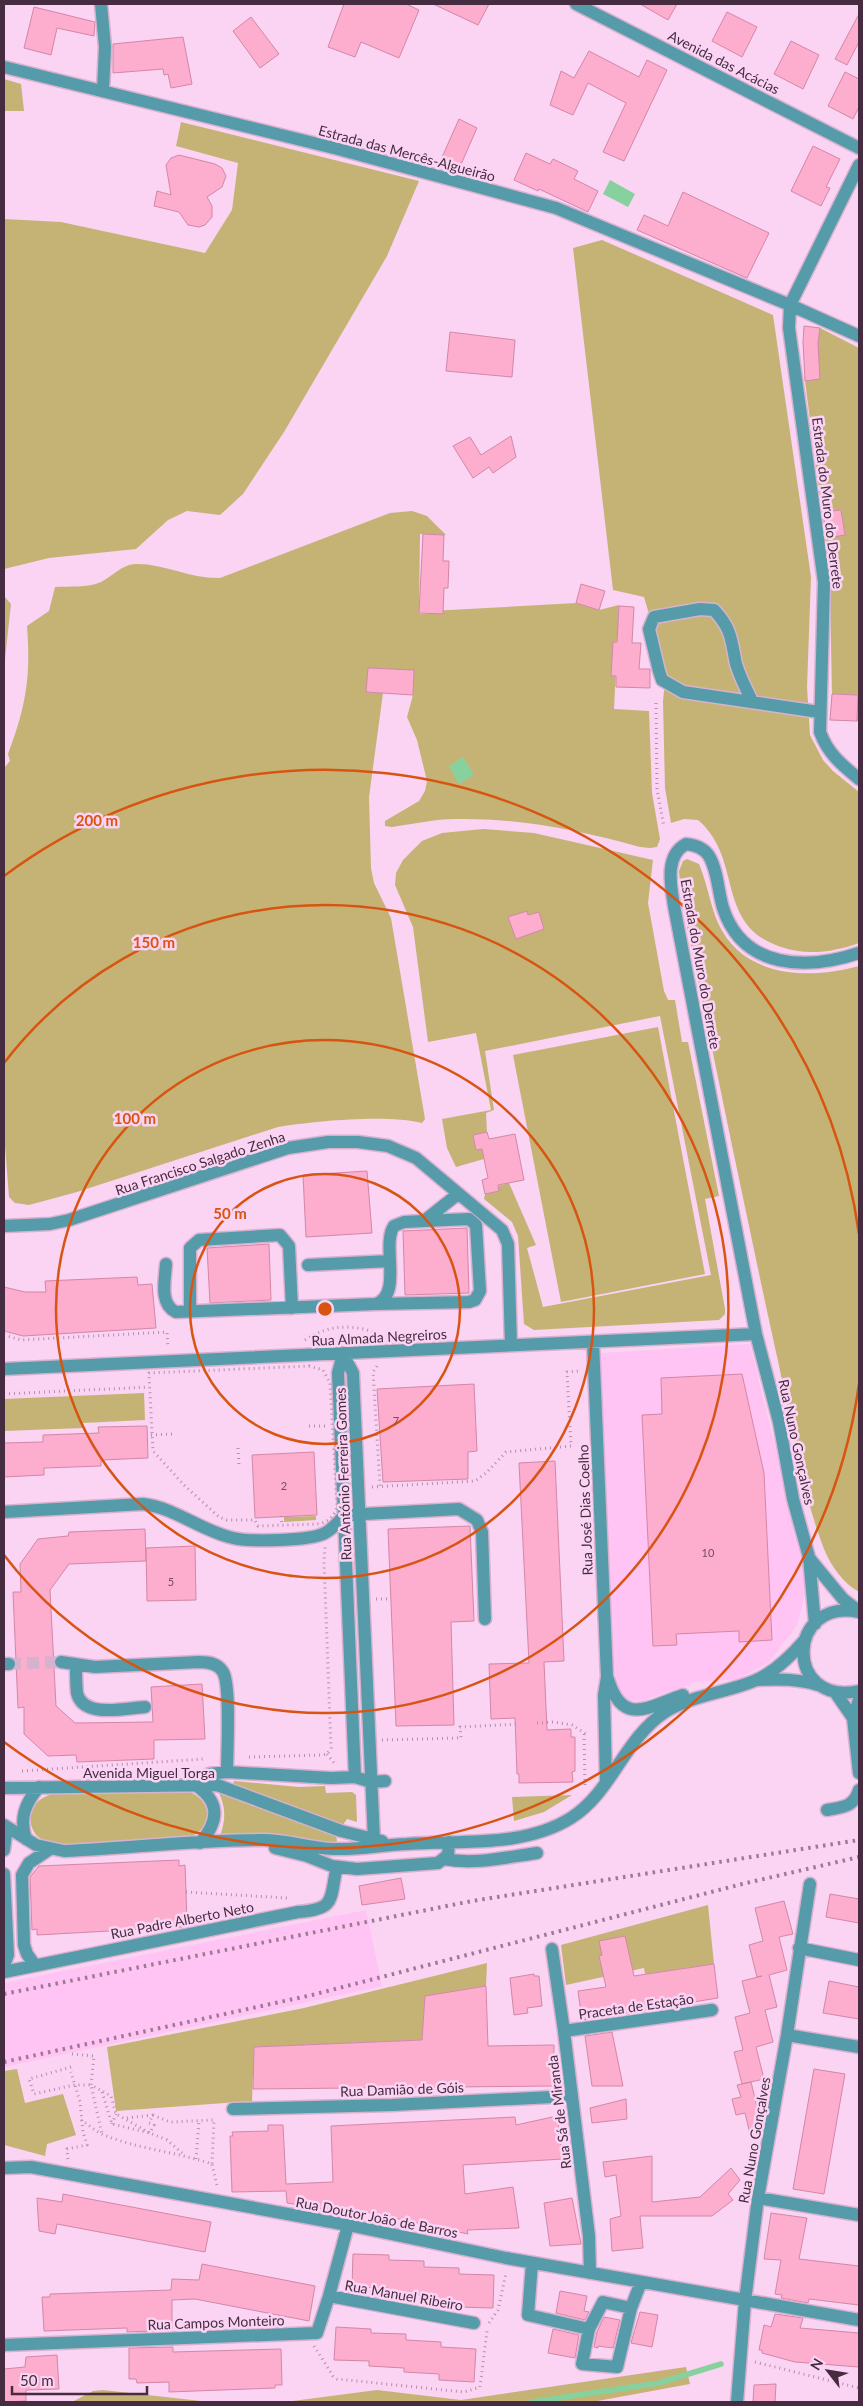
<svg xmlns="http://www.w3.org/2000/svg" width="863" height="2406" font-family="Lato,sans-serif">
	<rect width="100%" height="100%" fill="#fbd3f3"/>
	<path fill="#ffc4f3" d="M750,1344L808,1582L797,1625L769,1662L738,1679L695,1682L642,1701L626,1700L613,1684L601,1353Z
		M366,1910L382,1986L4,2067V1983Z"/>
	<path fill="#c5b375" d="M4,79L21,84L24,111H4Z
		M181,122L419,181L387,256L284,432L243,494L220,515L187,511L168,520L136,549L49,558L4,569V219L61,222L205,253L232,210L238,163L176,146Z
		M602,240L773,315L811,577L807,687L810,735L823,760L833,771L859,792V943C834,952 807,956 781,947C714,925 744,859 698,820L684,819L671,823L665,788L663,701L666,672L644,597L613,590L573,248Z
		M820,328L859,348V722L857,721L858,695L832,694L830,595L826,538L845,534L841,510L822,512L805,381L818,343Z
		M412,511L427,516L446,535L420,534L419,614H430L431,611L576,603L599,610L619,605L614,709L649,711L652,793L660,839L657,847L650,848L640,847C579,830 520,818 456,819C435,819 413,824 392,827L385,826V821L419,801L425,791L427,781L417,740L407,717L413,695L414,671L368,668L367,692L383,693L369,797L371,868L374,883L391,918L425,1119L422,1123C387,1114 314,1121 278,1127L77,1192L29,1205L15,1203L9,1197L4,1133V768L10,761L8,754C26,707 31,676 27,626L49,611L55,587C69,586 87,588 101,582C113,576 121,565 135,564C163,563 191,579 220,578L390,513Z
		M4,596L11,604L4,668Z
		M483,829L534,833L653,860L648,903L664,991L668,1000H675L682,1042H688L719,1196L705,1199L725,1309V1314L719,1320L534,1330L524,1324L518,1236L512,1222L484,1199L485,1194L499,1191L498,1186L509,1183L536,1245L527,1248L543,1307L711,1275L660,1016L485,1051L494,1110L486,1113L487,1132L473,1136L476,1150L482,1149L484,1159L456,1167L447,1148L442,1119L491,1110L476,1033L428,1042L413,927L395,885L396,873L403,860L422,841L442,833Z
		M687,859L699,864C707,883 710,904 718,923C743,978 809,980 859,966V1592C843,1583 831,1566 824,1549C799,1484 790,1411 774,1343C742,1196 712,1049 682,902L679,871L683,861Z
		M658,1027L705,1274L561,1302L513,1055Z
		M144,1393L145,1420L83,1423V1428L4,1431V1399Z
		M316,1516V1520L284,1522V1517Z
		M234,1781L299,1787L325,1786L326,1793L352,1792L356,1795L357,1822L347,1819L343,1825L233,1784Z
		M185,1790C212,1799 216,1825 189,1838C161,1839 62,1851 43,1840C32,1835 28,1821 32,1810C36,1801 43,1797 52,1794Z
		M218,1791L336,1834L337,1841L334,1843L265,1834L220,1836C226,1819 226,1807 218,1791Z
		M572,1795L544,1812L514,1821L512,1797Z
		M708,1905L714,1964L645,1974L644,1968L566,1985L561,1945Z
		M487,1963L486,1986L425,1996L422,2040L254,2047L252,2101L116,2111L107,2047L304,2008Z
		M17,2069L25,2103L63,2094L76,2135L47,2144L45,2156L4,2145V2071Z
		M686,2367L690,2384L592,2402H285L377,2390L461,2400Z
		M103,2390L210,2402H72L93,2391Z"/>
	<path fill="#87d19e" d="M610,180L635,194L628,207L603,194Z
		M463,757L474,775L459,784L449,766Z"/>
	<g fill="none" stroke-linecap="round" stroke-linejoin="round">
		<path stroke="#87d19e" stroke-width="5.5" d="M532,2402L659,2383L721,2364"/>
	</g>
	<path fill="#fdadcd" stroke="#d387a7" d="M344,4H406L419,10L399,58L361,42L355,57L328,47Z
		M433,4H489L478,25Z
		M640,4H677L668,20Z
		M34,7L95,22L94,36L57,28L51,55L24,48Z
		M727,12L757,27L742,57L712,41Z
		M859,14V42L847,65L835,59Z
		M251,17L279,54L260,68L233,31Z
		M183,37L192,84L171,88L168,74L164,75L163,69L113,73V44Z
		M791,41L819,55L803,89L774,74Z
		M589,51L639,77L647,60L667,70L624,161L603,152L626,103L588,83L573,115L550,105L561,71L574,78Z
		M845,72L859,79V107L853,119L828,106Z
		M459,119L477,128L459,169L439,164Z
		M813,146L840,159L826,187L830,188L821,206L791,191Z
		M526,153L550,164L553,159L578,171L574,179L598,191L588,212L539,189L538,191L514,180Z
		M179,155L215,164L222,168L226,176L222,187L207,197L212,206V217L205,225L199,227L188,225L179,212L154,206L157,191L171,195L166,165L171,158Z
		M683,192L769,233L747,278L637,230L644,215L668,226Z
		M804,326L820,328L818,343L820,379L805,381L803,342Z
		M450,332L515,340L512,377L446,371Z
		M511,436L516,457L493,473L489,467L473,478L453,446L470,437L481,455Z
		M841,510L845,535L826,538L823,512Z
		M423,534L444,535L443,561H449L448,588H444L443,614L419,613Z
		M581,584L605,591L599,610L576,603Z
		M619,606L634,607L632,643H641L639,669H650V688L616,687V676H611L613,642H617Z
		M368,668L414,670L413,695L366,692Z
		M832,694L858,695L857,721L830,720Z
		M527,911L528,915L539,912L544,929L516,939L508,917Z
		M487,1132L489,1139L515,1134L524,1180L498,1185L499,1191L485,1194L482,1180L488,1178L482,1149L476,1150L473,1135Z
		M367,1171L372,1233L306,1237L303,1175Z
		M467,1228L469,1293L405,1295L403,1231Z
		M269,1244L271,1300L210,1303L207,1248Z
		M137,1277L138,1285L152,1284L156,1328L23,1336L4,1331V1287L25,1292H46L45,1281Z
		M742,1374L764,1473L772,1640L739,1642V1631L676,1634L677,1645L653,1646L642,1415L662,1414L661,1378Z
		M474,1384L477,1451L468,1452V1479L383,1482L377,1389Z
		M147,1426L148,1458L101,1460V1466L44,1468V1475L4,1477V1443L43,1442V1435L99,1433L98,1427Z
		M314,1452L317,1515L255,1518L252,1455Z
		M555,1461L564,1661L544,1662L547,1730L571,1729V1737H575V1771L572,1772L573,1782L519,1783V1774H517L515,1718L491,1719L489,1664L529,1663L519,1463Z
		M470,1526L474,1621L451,1622L454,1725L396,1726L388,1529Z
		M145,1529L146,1561L69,1564L50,1590L56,1706L75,1723L153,1722L151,1687L202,1684L205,1739L154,1740V1759L77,1762L76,1755L48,1756L24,1734V1707L18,1708L13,1592H21L20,1564L38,1539L68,1536L69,1532Z
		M195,1546L196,1600L147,1601L146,1548Z
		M179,1860V1866L185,1865L186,1892L187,1922H182V1927L37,1935V1929L32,1930L30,1877L39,1866Z
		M401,1878L405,1899L362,1905L359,1886Z
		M830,1894L859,1899V1923L826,1917Z
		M784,1901L793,1934L779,1937L787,1970L769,1975L777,2007L765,2010L773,2042L756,2047L764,2079L742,2084L734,2052L743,2050L735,2017L750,2013L742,1981L762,1976L757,1977L749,1945L763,1941L755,1908Z
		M625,1936L634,1976L714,1964L718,1998L582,2020L578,1991L606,1987L599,1956L602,1955L599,1941Z
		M534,1974V1976H539L542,2006L527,2008L528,2013L514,2015L510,1978Z
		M829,1981L859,1987V2019L823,2013Z
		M486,1986L488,2046L554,2045L553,2086L253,2089L254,2047L422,2040L425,1996Z
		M612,2032L623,2086H592L585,2036Z
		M814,2069L845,2074L824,2194L793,2189Z
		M751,2082L762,2127V2131L750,2134L745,2113L736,2115L732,2099L741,2097L737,2085Z
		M626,2099L627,2119L592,2123L590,2108Z
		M557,2116L563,2159L463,2165L465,2194L513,2187L519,2228L467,2230L468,2234L334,2205V2211L287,2203L286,2191L232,2192L230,2136H233L232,2132L268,2131V2125H283L286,2184L333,2182L331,2126L515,2117L516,2125Z
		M652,2156V2202L700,2197L731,2168L740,2180L728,2194L733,2200L712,2216H640L643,2248L612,2251L610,2219L621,2216L616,2175L605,2177L603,2162Z
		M63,2194L211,2222L205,2252L57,2224L55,2234L39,2231L37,2198L62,2202Z
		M572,2198L581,2244L550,2246L544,2203Z
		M771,2213L807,2218L799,2259L859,2266V2305L809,2299L808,2303L781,2298L782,2295L775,2294L781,2260L764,2259Z
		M353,2254L389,2255V2260L424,2261V2267L459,2268V2274L494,2275L493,2308L458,2307V2302L423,2301V2295L387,2294L388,2288L352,2287Z
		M202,2264L315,2286L309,2321L195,2299L172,2300V2330L127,2332V2328L44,2331L42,2297H50V2294L171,2290L172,2279L199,2280Z
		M560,2291L587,2296L584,2311L589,2312L585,2320L556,2313Z
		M640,2312L658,2315L652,2347L631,2343Z
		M775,2314L803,2318L800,2328L859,2333V2367L795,2362L762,2353V2350H759L764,2325L771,2327Z
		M604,2317L620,2320L613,2348L598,2346V2348L594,2347L597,2332Z
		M336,2327L371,2329V2333L406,2334V2340L441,2342V2347L476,2349L474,2382L439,2380V2374L404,2372V2368L369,2366V2361L334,2360Z
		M553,2329L579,2335L575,2358L548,2353Z
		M173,2347V2352L281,2349L282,2385H275V2388L169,2392V2382L137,2383L136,2379H129V2348Z
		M57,2355L59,2389L26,2390V2401L4,2402V2369L25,2367L26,2357Z
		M776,2384L775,2402H753L754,2385Z"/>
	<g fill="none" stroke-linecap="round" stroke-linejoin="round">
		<path stroke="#d7b2cf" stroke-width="12" stroke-dasharray="12 6" stroke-linecap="butt" d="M9,1664L61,1662"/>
		<g stroke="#d7b2cf" stroke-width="15">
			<path id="minor" d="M101,4L105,47L103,91
				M576,4L859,148
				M4,67L338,149L556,208L790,305L859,336
				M859,165L790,305L789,328L824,582L820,732C828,754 842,765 859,779
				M752,701C746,689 740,677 736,664C731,640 732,629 714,610L700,609L654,617L649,629L659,671L662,680L683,692L819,712
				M4,1226L50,1224L69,1220L288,1148L328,1142H358L388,1146L416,1158L502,1230L508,1244L511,1345
				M166,1264C165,1280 159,1304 176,1312L376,1304C403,1294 381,1245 394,1226L404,1222L424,1221L458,1194
				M308,1265L390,1261
				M376,1304L469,1302L475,1300L480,1291L476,1225L469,1219L424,1221
				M190,1311V1248L199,1240L280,1235L289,1246L292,1308
				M593,1342L607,1677L604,1695L606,1782
				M343,1354L353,1373L374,1840
				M343,1354L338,1373L355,1777
				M4,1369L756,1334
				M4,1512L143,1504C176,1508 201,1531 233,1538C249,1542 311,1541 325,1533C333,1529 339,1521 345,1515L459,1509L477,1520L482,1532L485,1619
				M810,1559L843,1599L857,1610
				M859,1612C786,1597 784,1707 859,1691
				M815,1624L809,1557L793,1499L779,1422L756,1334L674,906C671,886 664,856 686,844C695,845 704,848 709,856C718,871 718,892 723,908C743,970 808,970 859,953
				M61,1662L95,1667L199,1662C208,1662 218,1663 223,1672C231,1685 227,1754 227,1772
				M4,1664H9
				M76,1665C76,1674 76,1684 77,1693C83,1719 126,1708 145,1707
				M608,1679C623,1728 649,1706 683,1695
				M758,1680C780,1679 798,1679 818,1685
				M835,1692L853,1718L859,1773
				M853,1718L859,1700
				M194,1784L209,1774L227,1772L331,1778L355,1777L371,1782L385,1781
				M194,1784C220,1801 220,1820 200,1843
				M4,1788L217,1785L341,1831L382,1841
				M827,1810C843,1807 854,1807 859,1790
				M4,1825L36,1845L64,1851C131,1848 198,1840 264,1840C287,1840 310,1848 333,1849C358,1850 382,1845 407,1844C460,1840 523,1848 571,1818C612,1792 624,1739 665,1712C692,1695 725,1693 754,1681C774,1673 790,1657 804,1641
				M26,1839C19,1819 25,1803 39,1787
				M275,1848L307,1856L332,1866L357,1869L438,1863L448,1855L449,1842
				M4,1850L7,1827
				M444,1859C475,1865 507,1857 537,1853
				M4,1874L8,1955L4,1965
				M799,1948L859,1960
				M552,1949L564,2031L589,2236L590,2273
				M34,1964L27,1954L24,1945L22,1875L29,1863L50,1849
				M4,1972L298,1912C338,1909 329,1898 337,1867
				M564,2031L712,2010
				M787,2035L859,2047
				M233,2109L392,2105L572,2096
				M4,2168L31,2167L348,2225L506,2258L859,2320
				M758,2198L859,2215
				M532,2263L528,2315L589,2329
				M329,2296L474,2323
				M631,2308L617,2367L582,2364L589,2329L603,2302L631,2308L641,2282
				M4,2345L317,2333L329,2296L348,2225
				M737,2402L745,2301L758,2198L787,2035L810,1884"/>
		</g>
		<path stroke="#b390ac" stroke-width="3" stroke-dasharray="1 4" stroke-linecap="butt" d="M656,703L657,789L664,827
			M4,1335L21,1340L167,1332L168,1346H170
			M305,1340C330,1323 357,1324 384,1336
			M309,1366L323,1370L330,1383L337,1506C335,1516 329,1521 319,1524L258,1526L255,1520H227L219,1517L184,1485L153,1451L149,1373Z
			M377,1366L373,1372L380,1486
			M4,1394L149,1387
			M309,1426H326
			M151,1435L173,1434
			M238,1448L239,1466
			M372,1487L475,1481L486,1473L506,1452L571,1446L567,1372L580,1371
			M281,1516L282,1525
			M376,1599H391
			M537,1723L554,1722L572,1725L586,1734
			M584,1734L585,1785
			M382,1740L461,1738L460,1727L519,1724
			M327,1754L334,1763
			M249,1757L322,1755L327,1754L331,1748L324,1562L325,1547
			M22,1771L203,1759
			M186,1892L287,1898
			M72,2054L94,2056L91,2085L111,2096L116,2114L150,2133L154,2125L149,2123L153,2115L170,2122L214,2120L212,2164
			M71,2067L29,2079L34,2094L74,2085H91L102,2134
			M102,2092L112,2124L150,2133L167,2140L182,2153
			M127,2118L153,2115
			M81,2120C88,2124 96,2132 104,2135C138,2149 177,2152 212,2164L217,2186
			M112,2124L116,2114
			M68,2159L67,2149L87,2145L83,2132L80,2102L71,2072
			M196,2159L199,2121
			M489,2323L498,2310L506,2273
			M314,2346L333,2376L337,2379L464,2392L480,2387L487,2331
			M755,2362L859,2388"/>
		<use href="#minor" stroke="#559baa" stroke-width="12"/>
		<path stroke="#9b7a94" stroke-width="4" stroke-dasharray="2.5 5" stroke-linecap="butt" d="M4,1994L472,1901L859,1840
			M4,2062L312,1995L742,1884L859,1857"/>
	</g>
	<g fill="none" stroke="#d85411" stroke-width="2.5">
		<circle cx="325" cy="1309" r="135"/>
		<circle cx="325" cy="1309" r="269"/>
		<path d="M4 1063A404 404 0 1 1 4 1555"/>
		<path d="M859 1384A539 539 0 0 1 4 1742M4 876A539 539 0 0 1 859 1234"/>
	</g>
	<g text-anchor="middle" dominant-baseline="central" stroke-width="5" stroke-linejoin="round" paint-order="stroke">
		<g font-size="11" fill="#744c64">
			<text x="396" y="1420">7</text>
			<text x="284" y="1485">2</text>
			<text x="708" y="1552">10</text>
			<text x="171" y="1581">5</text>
		</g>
		<g font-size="14" fill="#462c41" stroke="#fbd3f3">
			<text transform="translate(724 62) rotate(27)">Avenida das Acácias</text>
			<text transform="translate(407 153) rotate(15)">Estrada das Mercês-Algueirão</text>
			<text transform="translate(828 503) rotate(83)">Estrada do Muro do Derrete</text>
			<text transform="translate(701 964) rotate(80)">Estrada do Muro do Derrete</text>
			<text transform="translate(200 1163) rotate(-18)">Rua Francisco Salgado Zenha</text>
			<text transform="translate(379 1337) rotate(-3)">Rua Almada Negreiros</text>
			<text transform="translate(797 1442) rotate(78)">Rua Nuno Gonçalves</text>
			<text transform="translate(343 1474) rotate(-92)">Rua António Ferreira Gomes</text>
			<text transform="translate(585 1510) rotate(-92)">Rua José Dias Coelho</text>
			<text x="149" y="1772">Avenida Miguel Torga</text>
			<text transform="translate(182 1920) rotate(-11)">Rua Padre Alberto Neto</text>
			<text transform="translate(636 2006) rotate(-8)">Praceta de Estação</text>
			<text transform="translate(402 2089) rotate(-2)">Rua Damião de Góis</text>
			<text transform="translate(559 2112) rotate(-97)">Rua Sá de Miranda</text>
			<text transform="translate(754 2140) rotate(-80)">Rua Nuno Gonçalves</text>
			<text transform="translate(377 2217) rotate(11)">Rua Doutor João de Barros</text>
			<text transform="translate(404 2295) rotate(10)">Rua Manuel Ribeiro</text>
			<text transform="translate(216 2322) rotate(-2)">Rua Campos Monteiro</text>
		</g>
	</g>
	<circle cx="325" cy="1309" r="8" fill="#d85411" stroke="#fbd3f3" stroke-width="2.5"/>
	<g font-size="15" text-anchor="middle" font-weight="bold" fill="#d85411" stroke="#fbd3f3" stroke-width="5" stroke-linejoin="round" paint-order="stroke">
		<text x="97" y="826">200 m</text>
		<text x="154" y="948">150 m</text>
		<text x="135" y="1124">100 m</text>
		<text x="230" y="1219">50 m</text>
	</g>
	<rect width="863" height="2406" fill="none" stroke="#462c41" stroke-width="10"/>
	<g transform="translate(828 2371) rotate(301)" stroke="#fbd3f3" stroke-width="4" paint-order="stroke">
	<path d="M0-4L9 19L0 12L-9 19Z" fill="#462c41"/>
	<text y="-8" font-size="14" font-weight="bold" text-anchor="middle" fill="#462c41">N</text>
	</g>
	<path d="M12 2386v8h135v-8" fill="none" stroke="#462c41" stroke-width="2.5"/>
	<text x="20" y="2386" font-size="15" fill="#462c41" stroke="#fbd3f3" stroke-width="4" paint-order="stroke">50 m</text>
</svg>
